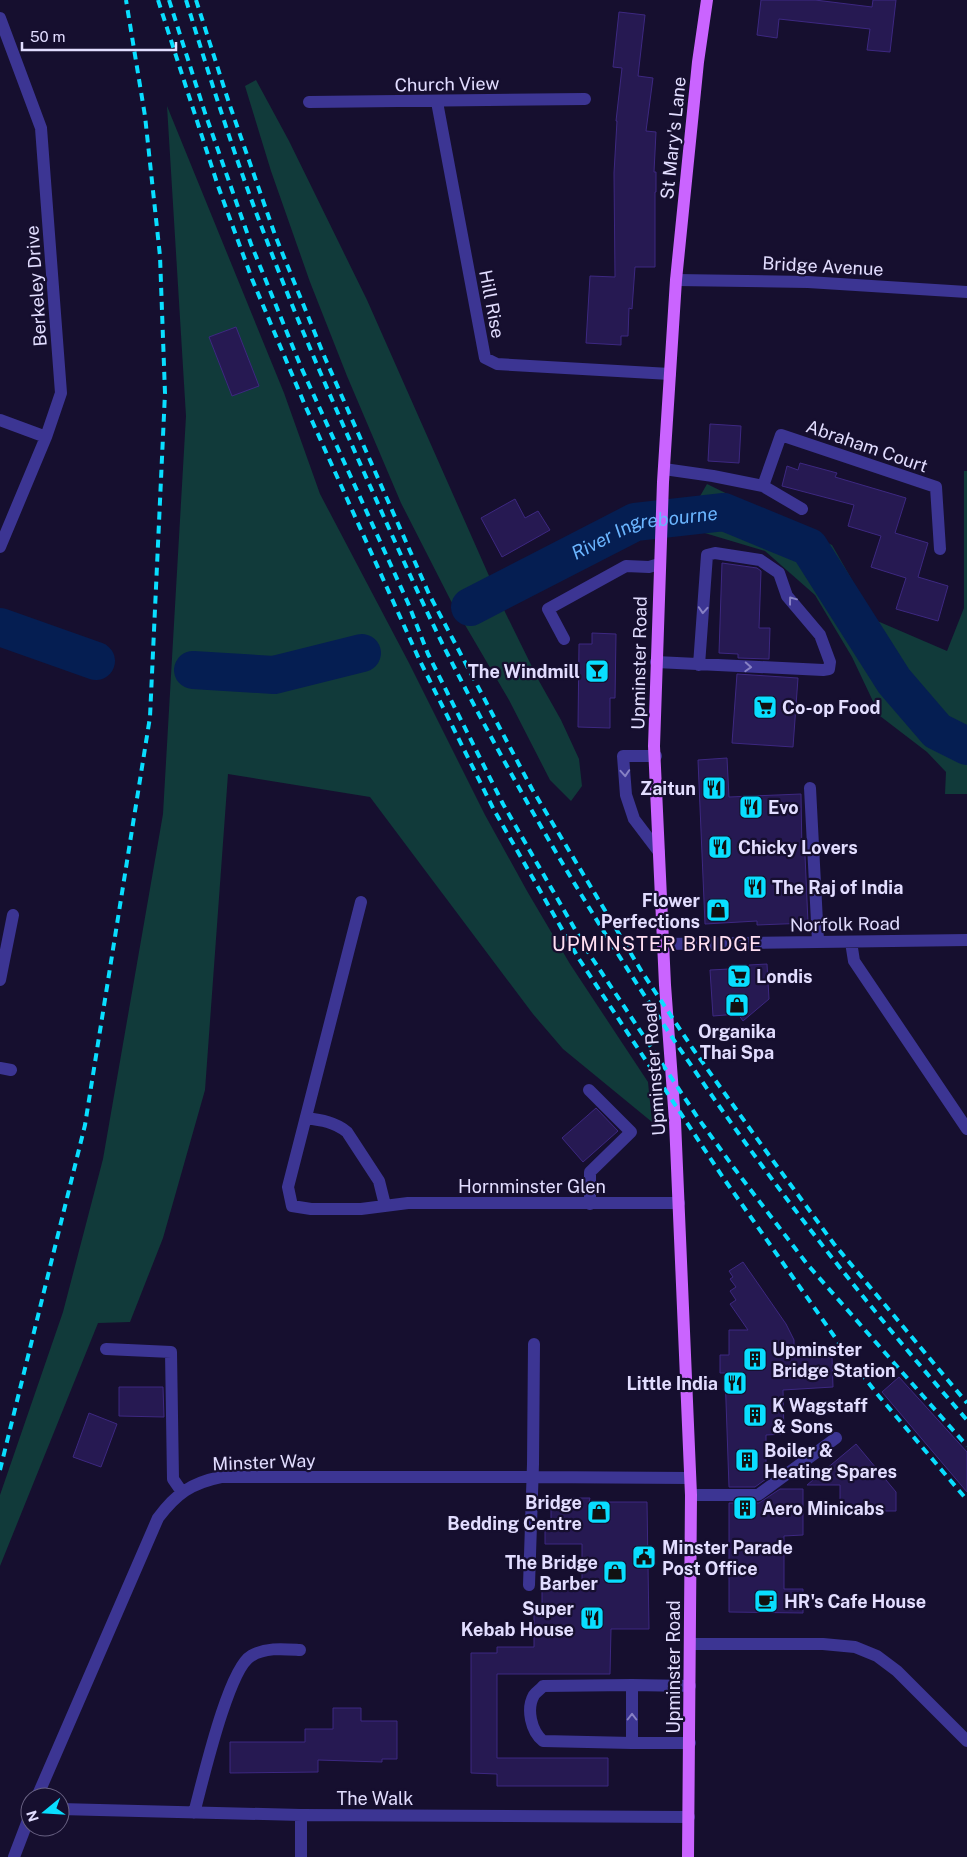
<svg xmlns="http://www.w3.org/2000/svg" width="967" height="1857" font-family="'Public Sans',sans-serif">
	<rect width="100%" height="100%" fill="#160f2f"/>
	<path fill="#113a3a" d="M256,80L289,141L367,300L505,612L539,681L561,720L579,759L582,786L571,801L550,780L509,700L451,601L401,503L347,376L310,282L271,171L245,86Z
		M167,106L284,393L320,494L409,663L485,815L527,891L570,964L648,1082L652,1122L563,1049L533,1014L370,797L228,774L205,1090L163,1238L130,1322L98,1323L0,1566V1495L63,1312L103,1159L163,814L186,416Z
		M964,471H967V794H945L946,772L927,752L880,716L852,657L815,595L765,551L698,531L695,505L707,484L832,545L875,620L947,651L964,608Z"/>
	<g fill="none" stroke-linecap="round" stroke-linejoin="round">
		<g stroke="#051e52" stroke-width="38">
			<path id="s1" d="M470,607L635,522L724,512L809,547L894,681L937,731L967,746"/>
			<path d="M0,627L96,661"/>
			<path d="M193,670L274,675L362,653"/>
		</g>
	</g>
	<path fill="#261952" stroke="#3d2881" d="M761,0H815L872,7L873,0H896L890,52L867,50L870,29L779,19L777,38L757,35Z
		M619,12L645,15L638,76L653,78L646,131L656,132L654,172H656V192H655V267H635L632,309L629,308L628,336H621V345L586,343L590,276L615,277L614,173L617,121H616L622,68L613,67Z
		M236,327L259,386L232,396L209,337Z
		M710,424L741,426L739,463L708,461Z
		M800,463L837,473L835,477L906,498L895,533L928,543L918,577L948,586L938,621L896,609L906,578L871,567L881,536L848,526L854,505L782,486L787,466L798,470Z
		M515,499L525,518L538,511L550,530L502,557L481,518Z
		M722,563L757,568L761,571L759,628H770L769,659L738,658V654L719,653Z
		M592,633L616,634L615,698H610V728L578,727L579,644H592Z
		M737,674L798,678L793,747L732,743Z
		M727,758L729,797L801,794L802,855H805L808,923L757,925V921L705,924L698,760Z
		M767,964L769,999L743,1021L738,1014L713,1016L710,970L749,968V965Z
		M596,1108L618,1131L583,1162L562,1138Z
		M743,1262L786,1324L794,1340V1357H832L833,1387L783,1390L784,1434L766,1435V1479L755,1487H729L725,1373H720V1355H729V1330H748L730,1304L736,1300L730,1291L736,1287L730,1279L733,1277L729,1271Z
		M899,1377L967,1452V1492L882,1392Z
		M119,1387H163L164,1417L119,1416Z
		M89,1413L117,1424L101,1467L73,1457Z
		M856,1444L896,1492V1511H840V1485H807Z
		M780,1489H803V1535L784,1536V1589H803V1613L729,1612V1503H759Z
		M551,1498H590L589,1502H647L649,1629H611L610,1674H497V1758H608V1786H497V1774L471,1773V1653H497V1647H534V1607H542V1587H582V1544H545V1521H551Z
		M333,1708H361V1721H397V1759H382V1762L318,1760V1772L230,1773V1742H305V1729H333Z"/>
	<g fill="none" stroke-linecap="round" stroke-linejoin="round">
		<path stroke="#3c3593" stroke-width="12" d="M0,18L41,128L61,393L46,437L0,547
			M309,102L585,99
			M437,102L485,358L497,364L670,374
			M676,280L808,282L967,292
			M0,420L46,437
			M664,469L713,476L763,486L781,435L936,487L940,549
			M763,486L802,509
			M564,639L548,609L626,566L649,567L659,564
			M656,662L823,670L829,669L830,662L820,635L787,596L779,573L760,560L715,553L707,555L699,665
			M656,756H623L626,795L634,819L659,852
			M810,788L818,941
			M361,902L288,1187L292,1206L311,1209H361L408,1203H679
			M851,942L854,961L967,1129
			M663,944L967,940
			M0,980L13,915
			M0,1068L11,1070
			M589,1090L631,1132L590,1172V1204
			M306,1118C321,1120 335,1122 347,1132L379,1181L385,1205
			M106,1349L171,1352L173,1479L182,1492
			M691,1495H758L836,1438
			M529,1585L533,1464L534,1344
			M690,1644H823L855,1647L877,1656L897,1671L967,1741
			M632,1743L543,1741C531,1731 526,1709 534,1695C536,1692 541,1689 543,1686L632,1685
			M690,1743H632V1685L690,1686
			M37,1797L158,1518C176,1494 191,1483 221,1477H532L690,1478
			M60,1809L301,1815L689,1817
			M194,1813C202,1784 228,1669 251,1656C266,1647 284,1649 300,1650
			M14,1857L30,1815
			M301,1857V1815"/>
		<path stroke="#ca64ff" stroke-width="12" d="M688,1857L691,1495L675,1121L665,985L654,746L663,482L676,280L698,62L707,0"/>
		<path stroke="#09deff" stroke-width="4" stroke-dasharray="8 6" stroke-linecap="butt" d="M158,0L218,186L252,279L304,403L419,659L494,810L579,959L722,1176L846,1353
			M169,0L205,113L251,244L301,367L408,603L428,654L503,804L588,952L698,1118L734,1168L807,1264L967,1446
			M186,0C211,81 236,162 267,241C296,318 329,393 362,468C389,528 415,588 444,647C518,793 602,936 695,1071C778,1193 870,1309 967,1420
			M196,0L229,103L275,235L325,358L429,594L532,789L642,972L693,1049L763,1147L834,1244L967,1403
			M860,1372L878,1395L967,1500
			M0,1470L85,1125L150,717L165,393L160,256L145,116L126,0"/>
	</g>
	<defs><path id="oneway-chevron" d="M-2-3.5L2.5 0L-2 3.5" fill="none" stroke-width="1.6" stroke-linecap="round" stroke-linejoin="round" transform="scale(1.25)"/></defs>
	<g stroke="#8781c4">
		<use href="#oneway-chevron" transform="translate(792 600) rotate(-127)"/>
		<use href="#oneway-chevron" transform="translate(703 610) rotate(94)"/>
		<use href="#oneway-chevron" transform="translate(748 667) rotate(3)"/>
		<use href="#oneway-chevron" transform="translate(625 773) rotate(86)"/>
		<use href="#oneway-chevron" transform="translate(632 1717) rotate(-90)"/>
	</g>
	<defs>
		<g id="bar-square" transform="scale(1.25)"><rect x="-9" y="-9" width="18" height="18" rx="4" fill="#09deff" stroke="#160f2f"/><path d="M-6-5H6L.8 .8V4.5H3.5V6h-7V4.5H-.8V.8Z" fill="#111"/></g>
		<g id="supermarket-square" transform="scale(1.25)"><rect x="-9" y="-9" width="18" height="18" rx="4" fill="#09deff" stroke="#160f2f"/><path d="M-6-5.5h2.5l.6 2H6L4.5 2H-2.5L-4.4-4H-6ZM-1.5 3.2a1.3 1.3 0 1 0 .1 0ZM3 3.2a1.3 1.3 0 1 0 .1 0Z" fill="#111"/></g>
		<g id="restaurant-square" transform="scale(1.25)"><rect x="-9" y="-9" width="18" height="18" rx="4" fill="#09deff" stroke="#160f2f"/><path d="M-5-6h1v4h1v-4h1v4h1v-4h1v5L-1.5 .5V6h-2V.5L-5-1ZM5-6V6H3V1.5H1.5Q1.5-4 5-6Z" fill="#111"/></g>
		<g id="shop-square" transform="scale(1.25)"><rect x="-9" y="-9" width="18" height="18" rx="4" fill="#09deff" stroke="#160f2f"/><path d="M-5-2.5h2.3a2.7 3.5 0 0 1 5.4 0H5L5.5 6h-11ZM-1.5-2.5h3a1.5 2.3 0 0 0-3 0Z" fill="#111"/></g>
		<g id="building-square" transform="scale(1.25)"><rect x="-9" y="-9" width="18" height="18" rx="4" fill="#09deff" stroke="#160f2f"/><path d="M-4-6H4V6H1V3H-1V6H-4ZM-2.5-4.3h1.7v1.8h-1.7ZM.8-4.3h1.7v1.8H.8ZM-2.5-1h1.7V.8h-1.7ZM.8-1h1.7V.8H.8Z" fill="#111"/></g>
		<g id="civic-square" transform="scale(1.25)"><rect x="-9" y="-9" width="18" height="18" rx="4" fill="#09deff" stroke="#160f2f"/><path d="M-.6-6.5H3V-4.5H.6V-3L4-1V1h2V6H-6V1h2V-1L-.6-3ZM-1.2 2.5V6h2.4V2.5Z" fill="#111"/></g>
		<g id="cafe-square" transform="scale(1.25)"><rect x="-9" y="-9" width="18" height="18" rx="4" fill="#09deff" stroke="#160f2f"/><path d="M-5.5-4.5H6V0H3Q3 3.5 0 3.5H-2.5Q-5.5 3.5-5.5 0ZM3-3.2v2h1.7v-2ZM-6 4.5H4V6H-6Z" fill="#111"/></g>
	</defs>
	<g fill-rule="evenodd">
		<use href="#bar-square" x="597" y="671"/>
		<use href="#supermarket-square" x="765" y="707"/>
		<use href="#restaurant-square" x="714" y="788"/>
		<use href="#restaurant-square" x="751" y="807"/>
		<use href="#restaurant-square" x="720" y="847"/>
		<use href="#restaurant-square" x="755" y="887"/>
		<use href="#shop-square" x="718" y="910"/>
		<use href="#supermarket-square" x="739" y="976"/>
		<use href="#shop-square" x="737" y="1005"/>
		<use href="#building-square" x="755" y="1359"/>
		<use href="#restaurant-square" x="735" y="1383"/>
		<use href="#building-square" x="755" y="1415"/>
		<use href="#building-square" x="747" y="1460"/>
		<use href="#building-square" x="745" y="1508"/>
		<use href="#shop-square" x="599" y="1512"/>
		<use href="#civic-square" x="644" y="1557"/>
		<use href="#shop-square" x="615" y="1572"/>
		<use href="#cafe-square" x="766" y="1601"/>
		<use href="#restaurant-square" x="592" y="1618"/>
	</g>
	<g text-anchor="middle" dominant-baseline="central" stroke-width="4.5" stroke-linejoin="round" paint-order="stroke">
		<g font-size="18" fill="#e2ddff" stroke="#160f2f">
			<text transform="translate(447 84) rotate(-1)">Church View</text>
			<text transform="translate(673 138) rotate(-84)">St Mary's Lane</text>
			<text transform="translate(823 266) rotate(3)">Bridge Avenue</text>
			<text transform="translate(36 286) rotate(-94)">Berkeley Drive</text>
			<text transform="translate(492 304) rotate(79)">Hill Rise</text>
			<text transform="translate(867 446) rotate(19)">Abraham Court</text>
			<text transform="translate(639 663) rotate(-89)">Upminster Road</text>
			<text transform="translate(845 924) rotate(-1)">Norfolk Road</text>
			<text transform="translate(654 1069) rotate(-94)">Upminster Road</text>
			<text x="532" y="1186">Hornminster Glen</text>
			<text transform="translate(264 1462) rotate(-2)">Minster Way</text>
			<text transform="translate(673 1667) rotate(-90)">Upminster Road</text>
			<text x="375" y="1798">The Walk</text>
		</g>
		<g font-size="18" font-weight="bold" fill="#e2ddff" stroke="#160f2f" text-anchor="start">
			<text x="580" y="671" text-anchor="end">The Windmill</text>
			<text x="782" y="707">Co-op Food</text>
			<text x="696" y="788" text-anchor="end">Zaitun</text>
			<text x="768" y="807">Evo</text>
			<text x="738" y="847">Chicky Lovers</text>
			<text x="772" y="887">The Raj of India</text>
			<text x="700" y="900" text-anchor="end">Flower<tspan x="700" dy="21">Perfections</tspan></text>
			<text x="756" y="976">Londis</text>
			<text x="737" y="1031" text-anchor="middle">Organika<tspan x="737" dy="21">Thai Spa</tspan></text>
			<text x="772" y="1349">Upminster<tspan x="772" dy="21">Bridge Station</tspan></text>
			<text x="718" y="1383" text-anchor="end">Little India</text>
			<text x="772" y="1405">K Wagstaff<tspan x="772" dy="21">&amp; Sons</tspan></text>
			<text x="764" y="1450">Boiler &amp;<tspan x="764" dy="21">Heating Spares</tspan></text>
			<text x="582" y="1502" text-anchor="end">Bridge<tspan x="582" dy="21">Bedding Centre</tspan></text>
			<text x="762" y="1508">Aero Minicabs</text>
			<text x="662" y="1547">Minster Parade<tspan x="662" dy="21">Post Office</tspan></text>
			<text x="598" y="1562" text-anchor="end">The Bridge<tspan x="598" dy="21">Barber</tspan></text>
			<text x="784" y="1601">HR's Cafe House</text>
			<text x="574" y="1608" text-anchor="end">Super<tspan x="574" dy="21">Kebab House</tspan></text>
		</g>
		<g font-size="19" font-style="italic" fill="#6bb5ff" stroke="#160f2f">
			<text stroke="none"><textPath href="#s1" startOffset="192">River Ingrebourne</textPath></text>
		</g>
		<g font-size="20" letter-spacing="1" fill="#ffdff2" stroke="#160f2f">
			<text x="657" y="944">UPMINSTER BRIDGE</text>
		</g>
	</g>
	<g transform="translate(45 1812) rotate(252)"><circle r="24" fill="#160f2f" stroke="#686182"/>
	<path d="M0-4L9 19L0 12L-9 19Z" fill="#09deff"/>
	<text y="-8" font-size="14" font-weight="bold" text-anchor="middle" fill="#e2ddff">N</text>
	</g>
	<path d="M22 42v8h154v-8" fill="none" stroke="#e2ddff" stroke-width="2.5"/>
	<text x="30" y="42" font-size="15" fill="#e2ddff" stroke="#160f2f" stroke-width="4" paint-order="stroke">50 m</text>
</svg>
